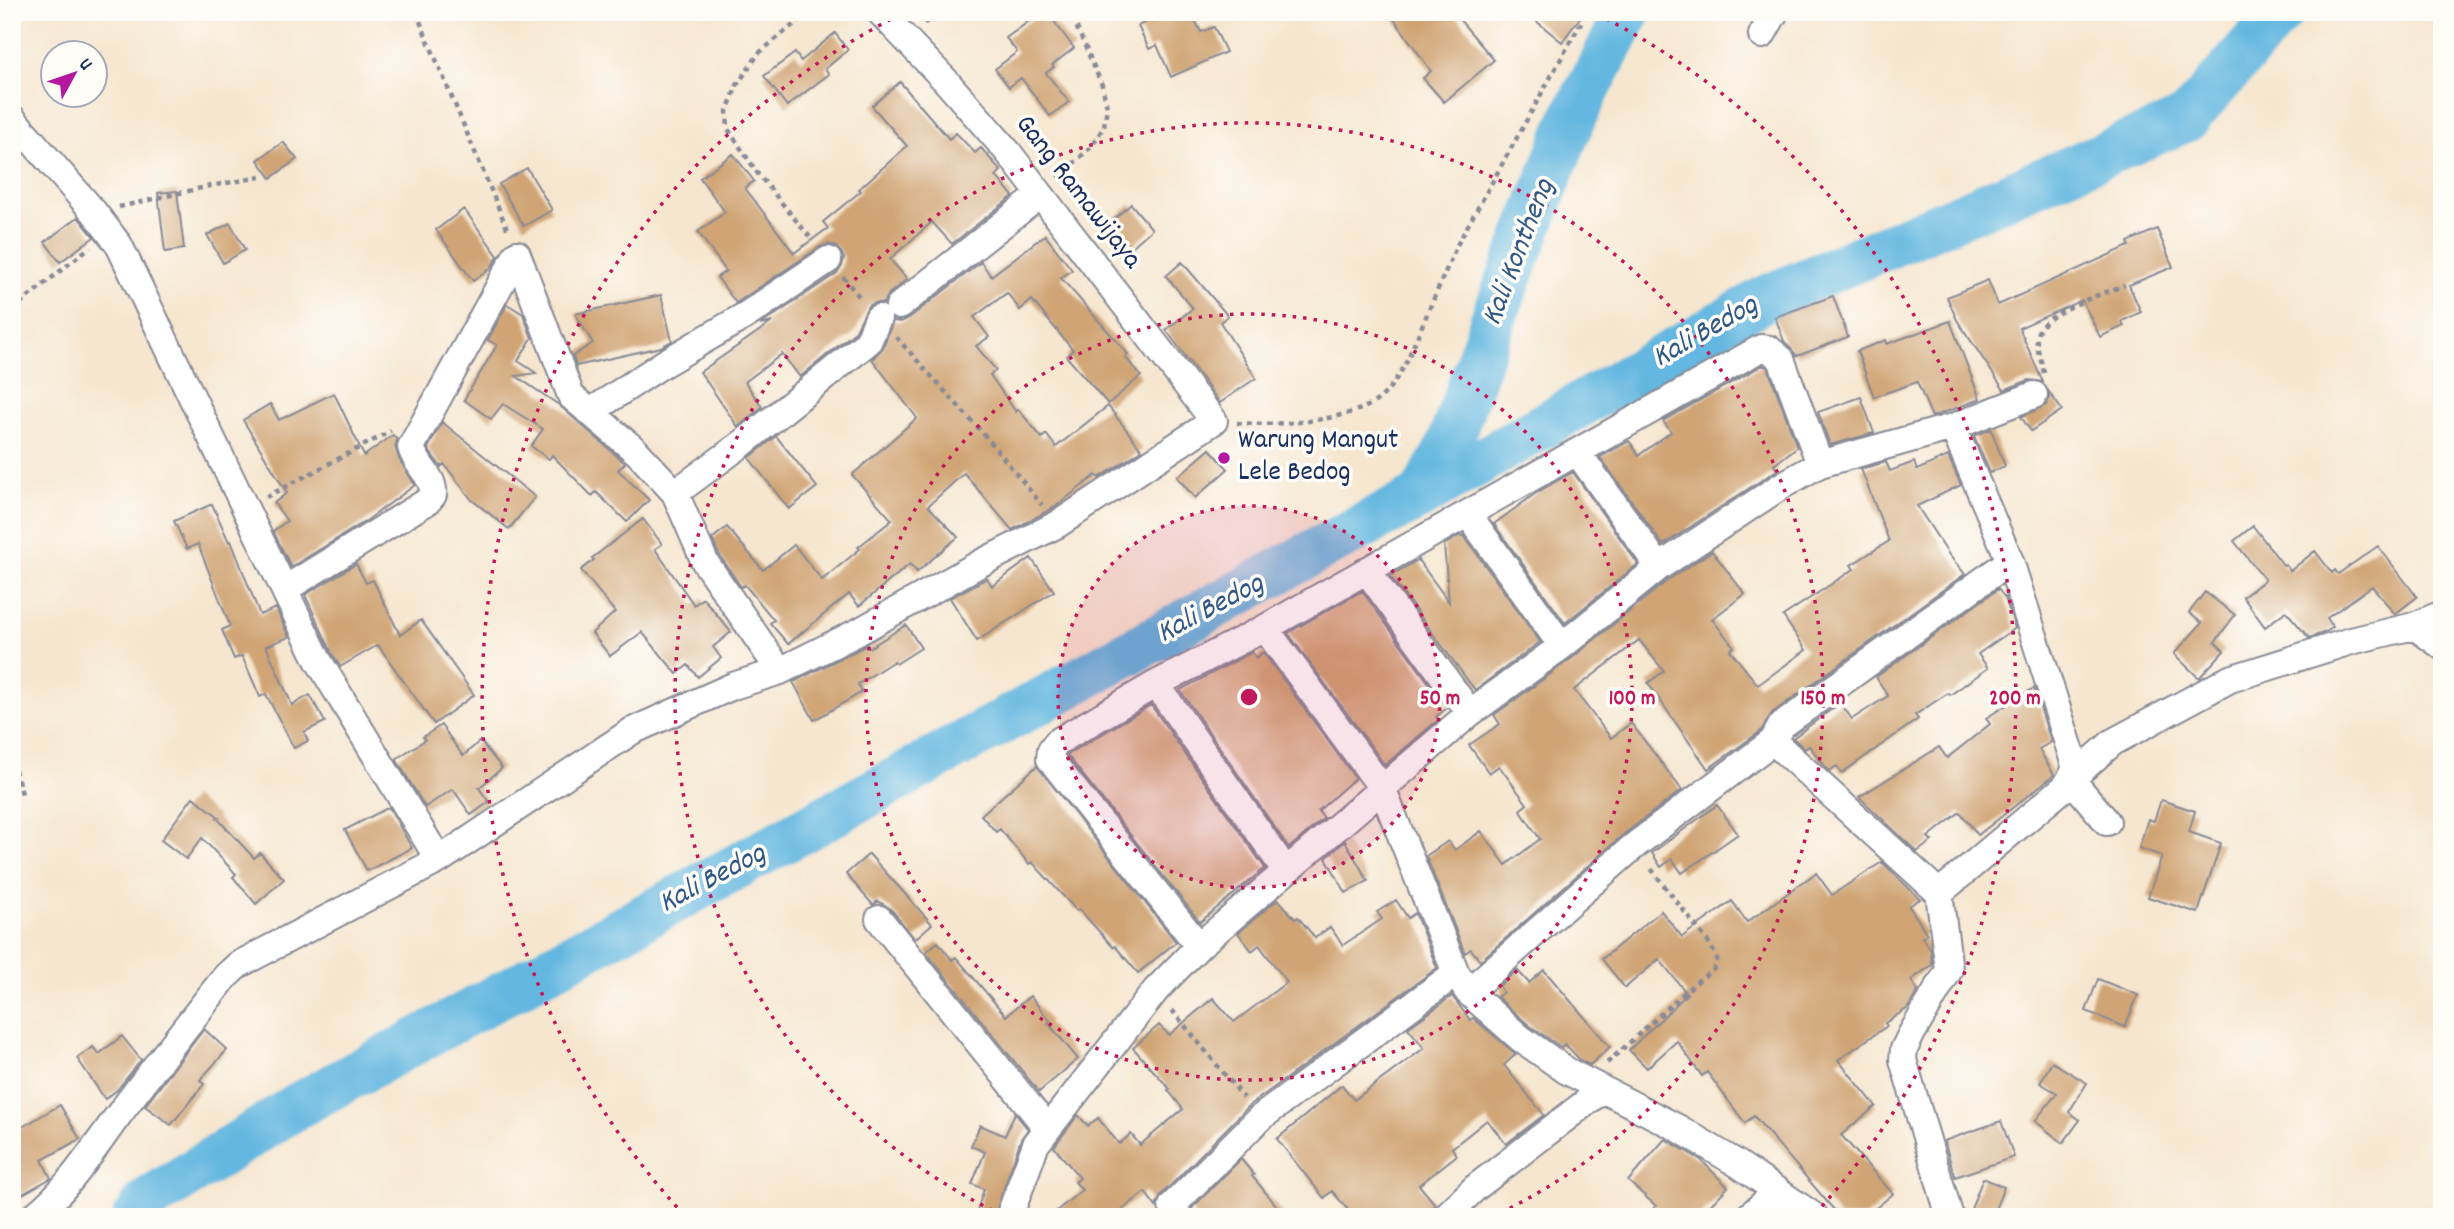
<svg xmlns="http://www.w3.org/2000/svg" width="2454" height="1229" font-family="Dekko,sans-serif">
	<rect width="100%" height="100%" fill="#fdfcf7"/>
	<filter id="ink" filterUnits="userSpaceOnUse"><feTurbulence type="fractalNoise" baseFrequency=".0143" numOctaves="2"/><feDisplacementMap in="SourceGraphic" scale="14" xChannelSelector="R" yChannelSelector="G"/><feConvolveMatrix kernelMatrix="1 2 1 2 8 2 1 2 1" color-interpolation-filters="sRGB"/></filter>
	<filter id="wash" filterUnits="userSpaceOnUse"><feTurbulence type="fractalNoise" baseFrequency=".00686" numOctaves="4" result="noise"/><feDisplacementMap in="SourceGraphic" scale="28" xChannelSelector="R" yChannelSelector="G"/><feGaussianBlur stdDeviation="1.57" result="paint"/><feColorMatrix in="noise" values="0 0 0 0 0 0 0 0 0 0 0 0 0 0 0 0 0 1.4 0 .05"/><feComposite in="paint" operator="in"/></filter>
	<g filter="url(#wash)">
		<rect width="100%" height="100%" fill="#f6e6cf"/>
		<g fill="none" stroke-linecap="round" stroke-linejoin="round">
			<path stroke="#64b7e0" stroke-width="46" d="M1421,496L1448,448L1494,317L1573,118L1628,12
				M136,1217L147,1201L299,1105L1323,547L1421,496L1766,298L2187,119L2281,12"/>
		</g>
		<g id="blocks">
			<path fill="#d0a475" d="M1042,12H1047L1074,48L1052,65L1054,67L1046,73L1069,102L1050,116L1021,78L1009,87L995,69L1017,52L1006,38Z
				M1167,12H1191L1201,32L1214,27L1226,52L1171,77L1157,45L1149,49L1138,26Z
				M1389,12H1453L1494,60L1444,102L1423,78L1431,71Z
				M1525,12H1584L1562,42Z
				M835,33L848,50L825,69L829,74L787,106L764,76L795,53L801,61Z
				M900,82L949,139L956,133L975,153L981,148L1001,171L996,176L1013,196L952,244L932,222L890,259L907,279L889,294L884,303H875L868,306L855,332L800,377L782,354L745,382L762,407L738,427L700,372L772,322L760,325L837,273L842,266L844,258L841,252L835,246L828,244L820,247L736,303L717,277L726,271L698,232L725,212L700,178L733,154L754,181L745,188L794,253L828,228L823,222L861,191L859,189L907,146L872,106Z
				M283,142L297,159L271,178L258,160Z
				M527,168L552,210L524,226L499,184Z
				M177,191L184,249L165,252L158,193Z
				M1131,204L1152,229L1124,254L1103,229Z
				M464,209L498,256L491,268L473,281L436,230Z
				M78,217L94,237L60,262L45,242Z
				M230,223L245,250L223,263L207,235Z
				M2157,229L2173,267L2129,285L2141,312L2122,321L2124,326L2100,337L2082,300L2019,328L2043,382L2029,380L2004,390L1957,320L1947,297L1988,280L1998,305L2129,246L2128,242Z
				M1045,235L1072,270L1061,278L1128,354L1125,357L1141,376L1108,404L1066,356L1073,350L1032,300L1020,310L1007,293L974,317L989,337L976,346L996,370L990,375L1016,412L1018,409L1042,438L1046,434L1056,447L1108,406L1142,450L1099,478L1096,475L1055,507L1012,530L964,473L928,506L958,537L917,572L910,564L859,606L849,594L788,644L770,623L774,620L745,585L741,587L719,554L712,539L727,527L763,570L794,545L822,580L860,549L858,547L892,520L852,475L917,418L872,359L883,348L893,321L901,322L909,318L981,262L991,276Z
				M1182,262L1228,316L1220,322L1256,378L1220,403L1166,330L1193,308L1166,276Z
				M661,295L672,341L661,347L576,366L573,356L593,343L575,314Z
				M1833,296L1848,337L1797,356L1784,341L1775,317Z
				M507,304L523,314L532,338L518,361L536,373L516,376L559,405L625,463L618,470L649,500L627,522L596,492L592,496L552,455L549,459L531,446L543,429L503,404L491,419L464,400L497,345L488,340Z
				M1950,321L1980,399L1932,417L1917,382L1874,397L1857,351L1886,340L1887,344Z
				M1763,365L1768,368L1797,447L1774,465L1777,470L1663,545L1600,457L1629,441L1639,455L1671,432L1663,421Z
				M2049,392L2062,410L2031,431L2021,417L2046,405L2049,398Z
				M334,393L364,456L393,435L397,440L395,446L399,459L415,485L366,521L291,567L273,531L287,521L274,503L287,493L243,420L270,404L279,420Z
				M1861,397L1874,433L1830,445L1818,412Z
				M442,422L535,497L509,529L472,500L444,464L441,467L430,452L428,448Z
				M1991,429L2005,466L1990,473L1974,436Z
				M776,436L817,487L789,509L749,458Z
				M1210,449L1228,469L1195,498L1177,477Z
				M1948,456L1961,485L1917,506L1949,555L1965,574L1772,713L1761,731L1708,769L1648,683L1664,671L1639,640L1574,690L1611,738L1631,723L1682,790L1624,834L1480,961L1471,949L1465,953L1426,856L1448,841L1455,850L1481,831L1506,865L1540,839L1520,810L1527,804L1499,766L1489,773L1469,745L1500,724L1494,715L1572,658L1668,580L1712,551L1745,594L1712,619L1734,647L1730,650L1758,685L1806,650L1783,616L1854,569L1851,565L1889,541L1861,469L1886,462L1890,471L1914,462L1917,470Z
				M1573,472L1638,564L1565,623L1494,524L1536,493Z
				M212,504L229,542L231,541L260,615L276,608L289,637L266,646L292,705L310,695L325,722L304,732L308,741L294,748L266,694L260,697L242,656L234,659L222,630L230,626L198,544L187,549L174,521Z
				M643,519L662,544L655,549L694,605L703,598L731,632L713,647L721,658L698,677L688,665L677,674L642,632L610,656L592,633L615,612L581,570L594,560L592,558Z
				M2253,526L2284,566L2286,565L2290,571L2315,551L2332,573L2335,570L2338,574L2378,546L2417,597L2395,614L2372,586L2327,618L2333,627L2326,632L2309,638L2286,611L2265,627L2243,597L2265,580L2234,541Z
				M1459,536H1464L1540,642L1475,690L1390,576L1418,560L1449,602L1444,545Z
				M1031,558L1054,591L977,641L950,598L987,578L992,586Z
				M356,564L366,583L373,580L400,635L421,620L474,695L434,724L378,645L340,667L332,653L305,595Z
				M1998,589L2005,598L2015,628L1978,654L1988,668L1950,695L1948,693L1915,715L1918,719L1842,773L1837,766L1829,771L1809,746L1805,749L1793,738L1840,703L1852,719L1888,696L1876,677Z
				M1362,591L1447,708L1436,717L1438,720L1385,765L1288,633Z
				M2205,592L2235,615L2215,642L2224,651L2199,678L2174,654L2202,623L2189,613Z
				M906,625L921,648L896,664L894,661L858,684L862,692L814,720L793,682L867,645L869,648Z
				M1252,652L1256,658L1263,652L1355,778L1318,811L1324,818L1289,848L1180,690Z
				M2034,688L2051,742L2039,749L2054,775L1978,835L1960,812L1928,837L1932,841L1917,852L1859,797L1939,747L1947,758L1990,724L1986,718Z
				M1151,705L1265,868L1200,922L1067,755Z
				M441,725L463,756L480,741L502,768L479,788L489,802L471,815L453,789L425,807L396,759L425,740L423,737Z
				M1037,766L1176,942L1138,973L1115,946L1113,947L1079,909L1077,911L1032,862L1029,864L1000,829L996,832L981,815Z
				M193,797L219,817L217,818L254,858L260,853L284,879L256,904L233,877L236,874L202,838L186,859L161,840Z
				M2161,800L2195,811L2189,832L2221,843L2198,913L2148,897L2162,856L2139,848L2148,819L2154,821Z
				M1717,805L1738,834L1682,873L1672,859L1661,867L1652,853Z
				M389,807L412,848L367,871L345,830Z
				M1345,841L1368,881L1346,893L1326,858Z
				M869,854L932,924L915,939L891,909L878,901L873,905L846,874Z
				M1882,862L1920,899L1909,906L1927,934L1922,937L1931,950L1932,965L1911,980L1918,991L1908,1008L1885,1023L1887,1026L1838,1060L1876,1106L1841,1135L1893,1194L1865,1217H1840L1754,1116L1745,1123L1707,1072L1702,1076L1677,1041L1647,1068L1629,1050L1687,994L1659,959L1625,988L1602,959L1661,911L1682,937L1732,901L1747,922L1816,873L1832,895Z
				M1278,899L1295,919L1298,917L1315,938L1330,927L1343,945L1382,919L1377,912L1396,900L1408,918L1415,913L1437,968L1250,1105L1161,1195L1156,1207L1145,1192L1113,1217H1049L1082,1190L1075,1182L1080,1178L1054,1147L1078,1115L1088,1126L1098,1118L1119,1144L1131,1134L1140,1145L1183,1109L1168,1090L1170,1089L1133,1048L1159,1025L1169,1035L1213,998L1234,1022L1287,982L1259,945L1252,951L1238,933Z
				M938,942L952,960L956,957L1006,1016L1030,996L1050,1021L1048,1023L1078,1059L1039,1092L926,952Z
				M1517,970L1529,983L1544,970L1610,1047L1590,1065L1581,1061L1565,1044L1561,1047L1530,1026L1497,997L1503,992L1499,986Z
				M2098,979L2138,995L2125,1027L2086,1011Z
				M1452,996L1470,1020L1473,1018L1516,1054L1504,1065L1544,1115L1506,1144L1487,1120L1452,1148L1457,1155L1419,1185L1435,1204L1430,1217H1354L1332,1191L1324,1198L1277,1139L1342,1085L1354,1100L1424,1048L1408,1028Z
				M204,1029L227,1050L200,1080L204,1084L171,1125L145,1106Z
				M122,1036L141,1060L117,1090L105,1099L77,1058L93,1047L99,1054Z
				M2052,1062L2087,1083L2069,1112L2080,1120L2063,1143L2035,1121L2057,1093L2040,1083Z
				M60,1105L80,1139L42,1160L51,1178L12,1200V1133Z
				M1015,1113L1028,1129L1021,1139L994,1217H975L984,1189L972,1184L985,1152L971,1146L980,1125L1005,1136Z
				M2001,1121L2014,1157L1955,1177L1944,1141Z
				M1665,1139L1701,1160L1728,1187L1699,1217H1645L1656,1206L1628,1181Z
				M1241,1159L1254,1175L1252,1176L1286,1217H1195L1192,1208Z
				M1983,1178L2004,1187L1992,1217H1968Z"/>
		</g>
	</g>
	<g filter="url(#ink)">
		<use href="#blocks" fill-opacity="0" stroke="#888a96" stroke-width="2"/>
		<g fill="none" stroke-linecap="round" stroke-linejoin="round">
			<g stroke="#888a96" stroke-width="30">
				<path id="minor" d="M1762,35L1775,12
					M12,118L94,212L119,245L318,660L439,860
					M517,254L571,396L637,452L675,493L705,562L780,671
					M899,306L1040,195
					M590,412L663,364L748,314L828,260
					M1578,453L1659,567
					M675,493L743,443L868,342L878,318
					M1468,514L1562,646
					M1367,571L1470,713
					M285,589L428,501L433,495C435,476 416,467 411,447L517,254
					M2414,626L2442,646
					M1265,628L1382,788L1456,973L1468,992L1520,1038L1567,1071L1678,1128L1738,1164L1815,1217
					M1156,684L1286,871
					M1773,741L1939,893
					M2107,822L2071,779L2113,742L2230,679L2351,641L2414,626L2442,614
					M879,919L1047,1128
					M1199,946L1050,759L1051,750L1057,742L1156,684L1265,628L1761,348L1769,349L1781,359L1820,464
					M1468,992L1634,846L1773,741L1781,726L2010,561
					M33,1217C70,1188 95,1146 123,1109C157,1064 191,1020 226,976L238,965L439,860L632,731L733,686L780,671L858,632L981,563L1058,524L1214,421L1008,152L946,81L880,12
					M1009,1217L1036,1144L1156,990L1199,946L1470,713L1562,646L1659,567L1781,486L1820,464L1953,427L2034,395
					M1179,1217L1172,1206L1260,1118L1456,973
					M1445,1217L1475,1188L1602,1090
					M1748,1217L1778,1191
					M1950,1217L1903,1060L1904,1049L1912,1033L1949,970L1939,893L2065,787L2074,773L2075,765L2010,561L1953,427"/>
			</g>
			<path stroke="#888a96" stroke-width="4.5" stroke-dasharray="5 5" stroke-linecap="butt" d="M416,12L509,233
				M809,12L759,53L737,85L727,111L728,129L758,174L813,241
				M924,23L951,12
				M1058,178L1092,146L1104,126L1107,107L1102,85L1070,12
				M119,207L210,186L261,177
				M843,277L862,300
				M12,310L90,247
				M896,337L988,439L1042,505
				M2044,373C2042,362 2035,346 2037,335C2041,313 2105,293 2125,285
				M1237,423C1274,426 1349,422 1379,399C1390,390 1398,376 1405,365L1457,245L1587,12
				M266,497L391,431
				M12,760L23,797
				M1172,1010L1244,1098
				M1607,1063L1695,983L1714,969L1717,962V957L1708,942L1649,866"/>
			<use href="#minor" stroke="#fff" stroke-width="26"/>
		</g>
	</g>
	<circle cx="1249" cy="697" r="191" fill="#c2185b" fill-opacity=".12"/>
	<g fill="none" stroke="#c2185b" stroke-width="3.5" stroke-dasharray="3.5 7">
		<circle cx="1249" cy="697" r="191"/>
		<circle cx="1249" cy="697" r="383"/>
		<path d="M1002 1215A574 574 0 1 1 1496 1215"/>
		<path d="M684 1215A766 766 0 0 1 901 14M1597 14A766 766 0 0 1 1814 1215"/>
	</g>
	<circle fill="#b5179e" stroke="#fdfcf7" stroke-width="2.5" cx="1224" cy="458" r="7"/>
	<g text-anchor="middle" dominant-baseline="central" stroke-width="7" stroke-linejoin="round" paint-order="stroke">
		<g font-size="28" fill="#1b2f5e" stroke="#fdfcf7">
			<text transform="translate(1077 193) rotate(52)">Gang Ramawijaya</text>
		</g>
		<g font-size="28" fill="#1b2f5e" stroke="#fdfcf7" text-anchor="start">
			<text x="1238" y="442">Warung Mangut<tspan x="1238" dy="32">Lele Bedog</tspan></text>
		</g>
		<g font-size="30" font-style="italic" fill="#315885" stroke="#fdfcf7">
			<text transform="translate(1520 253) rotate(-69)">Kali Kontheng</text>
			<text transform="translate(1706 333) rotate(-30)">Kali Bedog</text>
			<text transform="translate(1211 610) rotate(-28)">Kali Bedog</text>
			<text transform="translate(713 880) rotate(-28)">Kali Bedog</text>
		</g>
	</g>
	<circle cx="1249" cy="697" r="10" fill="#c2185b" stroke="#fdfcf7" stroke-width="3.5"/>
	<g font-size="21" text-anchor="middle" font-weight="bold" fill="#c2185b" stroke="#fdfcf7" stroke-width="7" stroke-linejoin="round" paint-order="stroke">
		<text x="1440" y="704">50 m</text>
		<text x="1632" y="704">100 m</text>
		<text x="1823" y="704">150 m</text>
		<text x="2015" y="704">200 m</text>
	</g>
	<rect width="2454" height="1229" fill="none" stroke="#fdfcf7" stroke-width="42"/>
	<g transform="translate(74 74) rotate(50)"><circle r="33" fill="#fdfcf7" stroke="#a3aaba" stroke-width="2"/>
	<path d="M0-5L12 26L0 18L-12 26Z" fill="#b5179e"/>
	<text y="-10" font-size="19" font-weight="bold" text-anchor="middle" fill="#1b2f5e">U</text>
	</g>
</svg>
